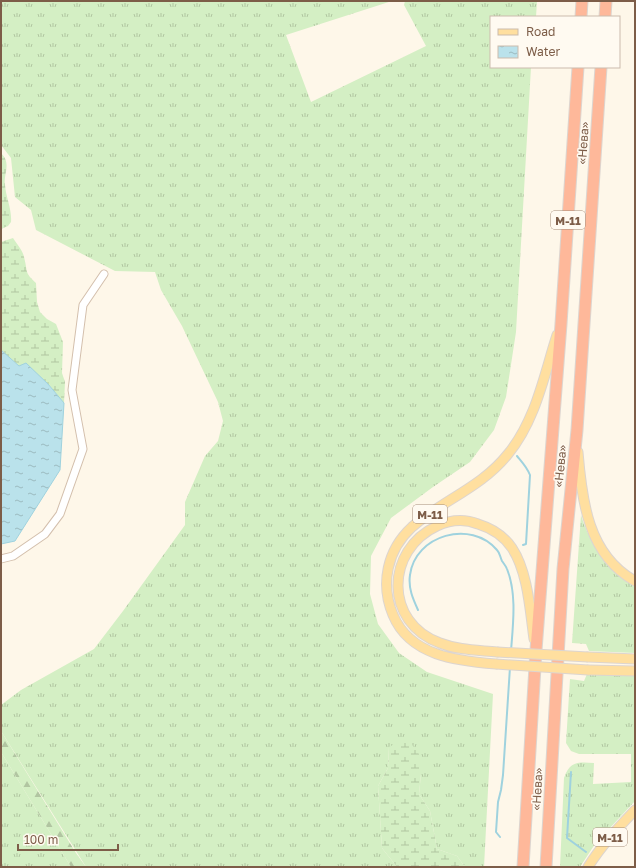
<svg xmlns="http://www.w3.org/2000/svg" width="636" height="868" font-family="'Golos Text',sans-serif">
	<defs>
		<pattern id="grass-tufts" width="24" height="20" patternUnits="userSpaceOnUse"><rect width="24" height="20" fill="#d4efc4"/><path d="M3 7l-1-3M5 7V3M7 7l1-3M15 17l-1-3M17 17v-4M19 17l1-3" fill="none" stroke="#b1c5a1"/></pattern>
		<pattern id="forest-firs" width="22" height="20" patternUnits="userSpaceOnUse"><rect width="22" height="20" fill="#d4efc4"/><path d="M5 1l3.5 6h-7zM16 11l3.5 6h-7z" fill="#b1c5a1"/></pattern>
		<pattern id="wetland-marsh" width="20" height="14" patternUnits="userSpaceOnUse"><rect width="20" height="14" fill="#d4efc4"/><path d="M1 5h8M5 5V1M11 12h8M15 12V8" fill="none" stroke="#b1c5a1"/></pattern>
		<pattern id="water-ripples" width="26" height="14" patternUnits="userSpaceOnUse"><rect width="26" height="14" fill="#bae2eb"/><path d="M2 4q2-2 4 0t4 0M15 11q2-2 4 0t4 0" fill="none" stroke="#9cbac0"/></pattern>
	</defs>
	<rect width="100%" height="100%" fill="#fef7e9"/>
	<path fill="url(#grass-tufts)" d="M1,1H392L286,35L311,102L426,46L404,5L405,1H537L536,17H491V67H531L516,332L506,397L494,430L470,462L433,487L391,518L371,556L370,594L378,624L399,653L427,672L493,694L484,867H465L457,856L437,849L430,811L419,794L421,774L389,747L388,768L378,786L382,848L397,867H86L1,731V705L21,690L94,649L123,611L185,525V502L205,456L218,441L223,421L218,402L182,326L161,290L155,272L115,271L36,230L31,210L15,197L11,158L1,145Z
		M581,515C590,544 607,571 635,587V653L589,651L586,644L572,643Z
		M587,674L635,675V801L595,844L580,867H560L564,778C570,761 578,762 594,763L593,784L631,782V754H579L571,751L566,743L570,679L584,681Z
		M1,752L71,867H1Z"/>
	<path fill="url(#forest-firs)" d="M1,731L76,853L86,867H71L1,752Z"/>
	<path fill="url(#wetland-marsh)" d="M1,153C12,164 3,174 5,185C6,198 12,209 11,222L8,226L1,229Z
		M13,238C17,244 23,251 24,257C28,272 24,272 36,283L37,302L40,312L47,319L56,324L63,342L62,373L65,382L64,403L48,384L19,366L1,350V242Z
		M406,737L419,754L421,774L419,794L430,811L437,849L457,856L465,867H397L382,848L378,786L388,768L389,747Z"/>
	<path fill="url(#water-ripples)" stroke="#9fd2de" d="M1,350L19,366L26,363L48,384L64,403L60,470L15,541L1,544Z"/>
	<g fill="none" stroke-linecap="round" stroke-linejoin="round">
		<path stroke="#9fd2de" stroke-width="2" d="M517,456C522,462 527,467 530,475L526,544L523,545
			M418,610C413,599 408,588 410,575C415,535 471,519 497,550C500,553 500,557 502,561C504,564 506,566 507,569C517,594 513,624 511,651
			M571,772L567,838L586,852
			M500,837L496,832L498,802L501,790L503,775L510,667"/>
		<g stroke="#d3bfac" stroke-width="9">
			<path id="minor" d="M1,559L13,556L45,534L60,514L83,449L72,390L83,305L104,274"/>
		</g>
		<g stroke="#ddd5cf" stroke-width="11">
			<path id="major" d="M578,452C582,501 588,555 635,581
				M497,652C477,650 458,650 440,643C384,623 385,550 437,526C450,520 465,519 478,524C491,528 504,536 512,548C528,572 530,611 534,639
				M588,657L635,659
				M496,664C457,661 410,656 393,615C380,584 387,550 412,527C443,500 482,487 508,454C536,420 544,375 557,335
				M588,670L635,671
				M588,867C601,846 618,828 635,810"/>
		</g>
		<g stroke="#ddd5cf" stroke-width="13">
			<path id="highway" d="M581,17L582,1
				M605,17L606,1
				M523,867L536,650L561,324L578,67
				M546,867L563,569L577,430L601,67"/>
		</g>
		<use href="#minor" stroke="#fff" stroke-width="7"/>
		<use href="#major" stroke="#ffdf9f" stroke-width="9"/>
		<use href="#highway" stroke="#feb89a" stroke-width="11"/>
		<g stroke="#ddd5cf" stroke-width="11" stroke-linecap="butt">
			<path id="major-bridge" d="M497,652L588,657
				M496,664L588,670"/>
		</g>
		<use href="#major-bridge" stroke="#ffdf9f" stroke-width="9"/>
	</g>
	<g text-anchor="middle" dominant-baseline="central" stroke-width="3" stroke-linejoin="round" paint-order="stroke">
		<g fill="#fffaf1" stroke="#a48c7b" stroke-width="1">
			<rect x="551" y="211" width="34" height="18" rx="3"/>
			<rect x="413" y="505" width="34" height="18" rx="3"/>
			<rect x="593" y="828" width="34" height="18" rx="3"/>
		</g>
		<g font-size="11" font-weight="bold" fill="#7d5d48">
			<text x="568" y="220">М-11</text>
			<text x="430" y="514">М-11</text>
			<text x="610" y="837">М-11</text>
		</g>
		<g font-size="12" fill="#7d5d48" stroke="#fffaf1">
			<text transform="translate(583 143) rotate(-86)">«Нева»</text>
			<text transform="translate(560 466) rotate(-84)">«Нева»</text>
			<text transform="translate(537 789) rotate(-87)">«Нева»</text>
		</g>
	</g>
	<rect width="636" height="868" fill="none" stroke="#7d5d48" stroke-width="4"/>
	<rect x="490" y="16" width="130" height="52" fill="#fffaf1" stroke="#cbbbad"/>
	<rect x="498" y="29" width="20" height="6" fill="#ffdf9f" stroke="#cbbbad"/>
	<text x="526" y="36" font-size="12" fill="#7d5d48">Road</text>
	<rect x="498" y="46" width="20" height="12" fill="url(#water-ripples)" stroke="#cbbbad"/>
	<text x="526" y="56" font-size="12" fill="#7d5d48">Water</text>
	<path d="M18 844v6h100v-6" fill="none" stroke="#7d5d48" stroke-width="2"/>
	<text x="24" y="844" font-size="12" fill="#7d5d48" stroke="#fffaf1" stroke-width="3" paint-order="stroke">100 m</text>
</svg>
